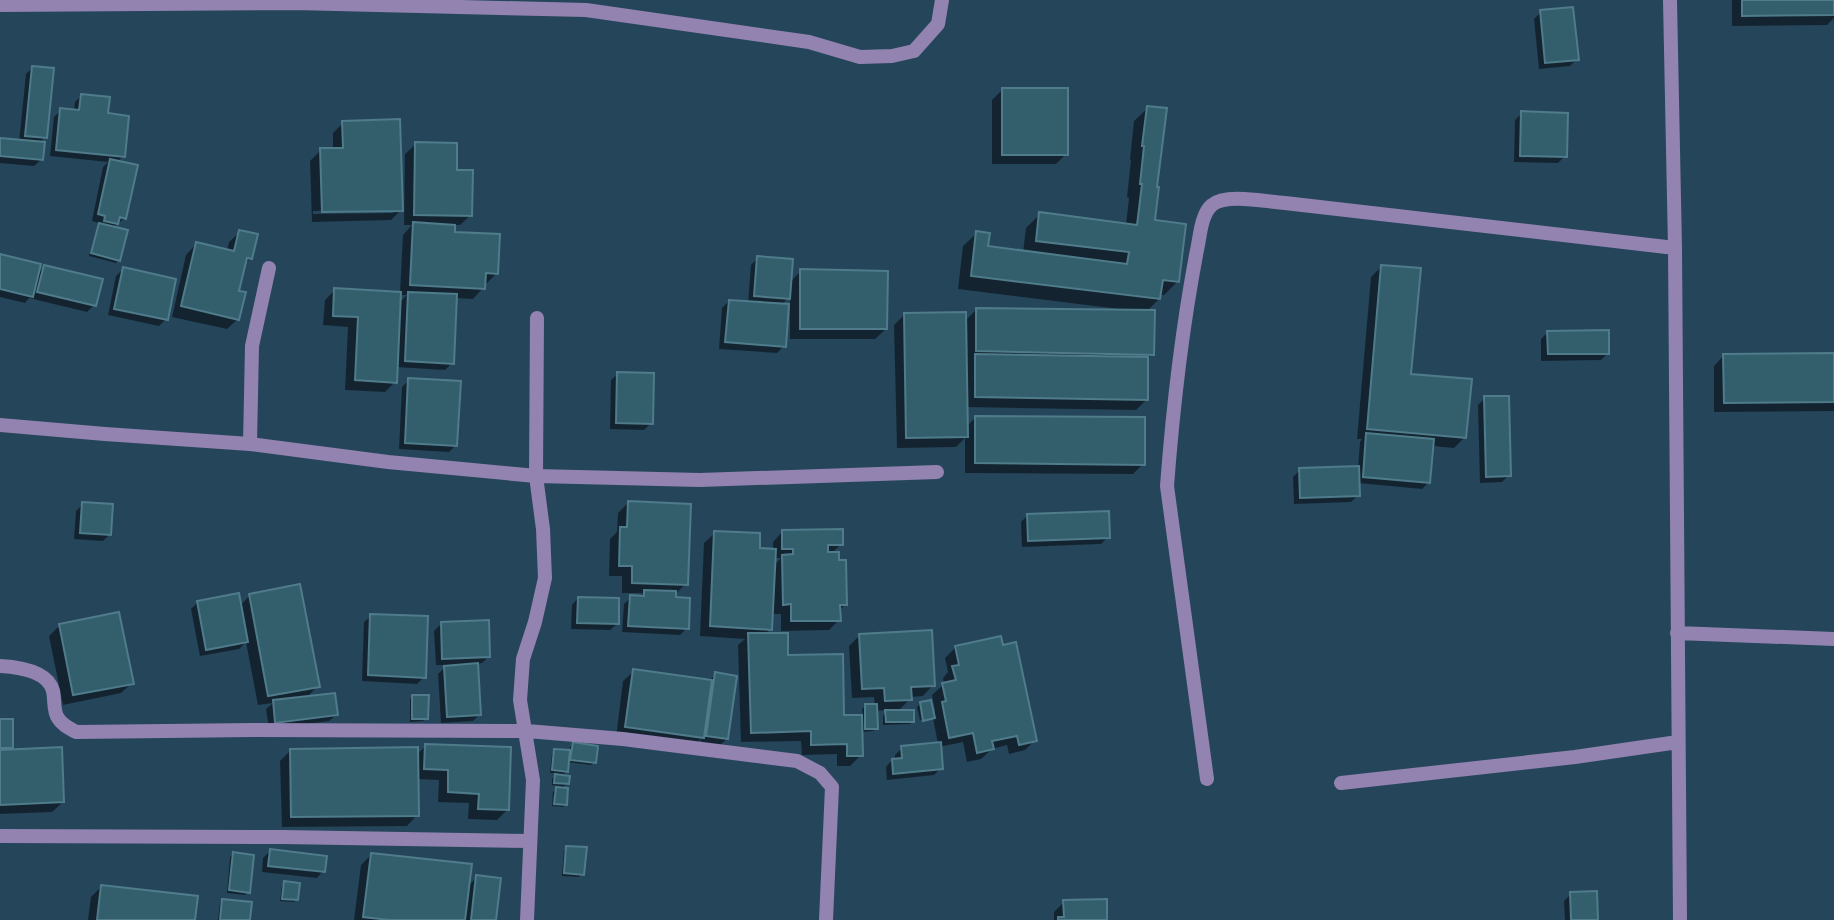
<svg xmlns="http://www.w3.org/2000/svg" width="1834" height="920" font-family="'Asap Condensed',sans-serif">
	<rect width="100%" height="100%" fill="#25455b"/>
	<path fill="#0007" fill-rule="evenodd" d="M1732,0H1834V18L1827,25L1732,26Z
		M1541,12L1577,59L1570,66L1539,69L1534,19Z
		M32,68L45,137L39,144L41,160L34,166L0,163V140L19,142L26,74Z
		M1002,90L1066,154L1056,164H992V100Z
		M82,95L106,115L123,156L117,162L125,218L112,228L119,260L116,263L89,256L99,223L92,221L103,167L108,162L50,156L54,117L61,110L74,111L75,102Z
		M1148,108L1153,222L1177,282L1164,295H1159V299L1146,312L1152,354L1147,360L1146,400L1136,410L966,407V427L976,417L1143,464L1133,474L965,473V438L956,447L897,448L894,325L904,315L964,322L977,309L1119,311V309L958,289L963,246L977,233L986,248L1023,253L1026,228L1040,214L1126,225L1129,198L1127,197L1131,160L1130,159L1134,121Z
		M1522,113L1565,156L1558,163L1514,162L1515,120Z
		M343,123L401,207H404L391,220L312,222L310,161L321,150H333V133ZM393,209V213L313,214V211Z
		M416,144L455,171L471,215L460,225H454L453,234L497,273L486,284L483,283V288L473,299L455,298L452,363L445,370L396,367L395,382L385,392L345,390L348,327L323,325L325,300L335,290L400,293L403,235L412,225H404L405,154ZM399,295H407L399,303Z
		M240,232L251,258L243,266L237,292L238,319L227,329L172,317L186,255L196,244L227,251L229,242Z
		M0,256L37,274L44,267L94,305L87,312L29,298L25,303L0,297Z
		M758,258L790,282L801,271L886,329L875,339H790V296L781,305L784,346L777,353L719,349L722,308L729,301L748,303L751,265Z
		M1382,266L1409,375L1465,437L1454,448L1432,446L1429,482L1422,489L1358,483V495L1351,502L1294,504L1293,477L1300,470L1358,468L1360,442L1362,439H1357L1371,277Z
		M123,269L166,319L159,326L108,315L116,276Z
		M1548,332L1608,353L1601,360L1541,361V339Z
		M1834,354V411L1714,412V366L1724,355Z
		M618,374L651,423L644,430L610,429L611,380Z
		M409,380L456,445L449,452L399,449L402,387Z
		M1485,398L1509,475L1502,482L1480,483L1478,405Z
		M628,503L686,584L674,595L687,628L680,635L622,632L624,604L631,597L639,598L643,593H622V576H609L610,539L617,532L618,513Z
		M83,504L110,534L103,541L74,539L76,511Z
		M1028,515L1108,537L1101,544L1022,547L1021,522Z
		M783,531L841,544L831,554L845,605L839,611V620L829,630L781,631V614H771L770,629L765,635L843,717L863,716L862,709L865,706H875L874,697L852,698L849,646L860,635L933,685L923,696L910,697V699L897,712L913,721L910,724L883,725V715L888,710L876,711V728L873,731L860,732L861,755L850,766H837V754L802,755L801,741L741,742L738,645L745,639L700,636L704,543L715,533L758,550H773V542ZM774,558H781L773,566Z
		M250,595L318,686L306,698L336,715L329,721L269,729L266,709L273,703L258,705L246,642L239,649L200,656L191,609L198,602L240,606Z
		M578,598L617,624L610,630L571,629L572,605Z
		M371,616L424,677L417,684L362,681L364,622Z
		M441,624L489,656L482,663L476,664L480,714L473,721L441,723L438,674L447,665H436L434,631Z
		M60,625L132,683L121,693L63,705L49,636Z
		M956,647L1035,740L1025,750L1009,754L1007,745L992,749L981,759L967,762L963,742L939,747L941,768L934,775L887,780L886,767L892,760H895V755L902,748L938,744L933,718L920,720L917,707L920,704L932,714L935,711L932,695L944,684L943,678L948,672L945,658Z
		M634,671L709,681L716,674L727,739L720,745L700,743L701,739L692,748L616,738L623,681Z
		M413,696L426,718L423,721L410,722V699Z
		M0,721L12,747L7,751L63,802L52,812L0,814Z
		M573,744L594,762L591,765L567,762V771L561,777L567,784L561,789L566,804L563,807L552,806L553,792L560,786L552,785V779L558,773H550L552,754L555,751L570,752V747Z
		M426,746L508,809L497,820L468,819L469,803L438,802L439,780L417,779V815L407,826L282,827L280,761L291,750L416,755Z
		M567,848L583,874L579,877L562,876L564,851Z
		M270,851L323,871L317,878L262,872L263,858Z
		M233,854L248,892L245,895L227,893L230,857Z
		M371,855L467,887L477,877L494,920H354L361,865Z
		M285,883L297,899L294,902L280,901L282,886Z
		M101,887L193,920H88L91,897Z
		M1571,894L1596,920H1565L1564,901Z
		M223,900L249,920H218L220,903Z
		M1064,902L1105,920H1054V912Z"/>
	<path fill="#335f6d" stroke="#4f7b8a" stroke-width="2" d="M1742,0H1834V15L1742,16Z
		M1573,7L1579,60L1545,63L1540,10Z
		M32,66L54,68L47,138L25,136Z
		M1002,88H1068V155H1002Z
		M81,94L110,97L108,113L129,116L125,157L56,150L60,108L79,110Z
		M1147,106L1167,108L1157,187H1159L1155,220L1186,224L1179,282L1163,280L1160,299L971,276L976,231L990,233L988,246L1127,264L1129,252L1036,241L1039,212L1137,225L1142,184H1140L1144,146H1142Z
		M1521,111L1568,113L1567,157L1520,156Z
		M400,119L403,211L322,212L320,148H343L342,121Z
		M0,138L45,142L43,160L0,156Z
		M415,142L457,143V170H473L472,216L414,215Z
		M110,159L138,165L126,219L120,217L118,224L104,221L105,216L98,214Z
		M413,222L455,225V232L500,234L498,274L486,273L485,289L410,285Z
		M99,223L128,230L120,261L91,253Z
		M239,230L258,234L252,259L247,258L239,291L246,292L239,320L181,306L196,242L234,251Z
		M0,254L41,264L33,297L0,289Z
		M757,256L793,259L790,299L754,296Z
		M44,265L103,279L96,306L37,292Z
		M1381,265L1421,268L1411,374L1472,379L1466,438L1367,429Z
		M123,267L176,279L168,320L114,309Z
		M800,269L888,271L887,329H800Z
		M334,288L401,292L397,383L355,380L358,317L333,316Z
		M408,292L457,294L454,364L405,361Z
		M729,300L789,304L786,347L725,342Z
		M976,308L1155,310L1154,355L976,351Z
		M966,312L968,437L906,438L904,313Z
		M1609,330V354H1548L1547,331Z
		M1834,353V402L1724,403L1723,354Z
		M975,354L1148,357V400L975,397Z
		M617,372L654,373L653,424L616,423Z
		M408,378L461,381L457,446L405,443Z
		M1484,396H1509L1511,476L1486,477Z
		M975,416L1145,417V465L975,463Z
		M1366,433L1434,439L1430,483L1363,477Z
		M1359,466L1360,496L1300,498L1299,468Z
		M628,501L691,504L688,585L632,583V566H619L620,527H627Z
		M82,502L113,504L111,535L80,533Z
		M1109,511L1110,538L1028,541L1027,514Z
		M843,529V545H828V552H839V560H846L847,605H840L841,621H791V604L783,605L782,555L793,554V549H782V530Z
		M714,531L760,533V548L776,549L772,630L710,626Z
		M300,584L320,687L268,696L249,594Z
		M644,590L676,591V597L690,598L689,629L628,626L630,595L644,596Z
		M239,593L248,642L206,650L197,601Z
		M578,597L619,598V624L577,623Z
		M119,612L134,684L73,695L59,624Z
		M370,614L428,616L426,678L368,675Z
		M489,620L490,657L442,659L441,622Z
		M932,630L935,686L911,687L912,700L885,701L884,688L862,689L859,634Z
		M748,633H788V655L843,654L844,715H862L863,756H847V744L811,745V731L751,733Z
		M1001,636L1003,645L1016,642L1037,741L1019,745L1017,736L992,741L994,749L977,753L973,733L949,738L942,702L946,701L942,683L956,680L952,666L959,665L955,646Z
		M478,663L481,715L447,717L444,666Z
		M633,669L712,680L704,738L625,727Z
		M715,672L737,676L728,739L706,736Z
		M335,693L338,715L275,723L273,700Z
		M412,695H429L428,719H412Z
		M931,700L935,718L923,721L920,702Z
		M865,704H877L878,729H865Z
		M885,710H914V722H886Z
		M0,719H13V748H0Z
		M573,742L598,746L596,763L570,760Z
		M941,742L943,769L893,774L892,759L902,758L901,746Z
		M425,744L511,747L509,810L478,809L479,794L448,792V770L424,769Z
		M62,747L64,802L0,805V750Z
		M418,747L419,816L291,817L290,749Z
		M554,749L570,750L568,772L552,770Z
		M555,774L570,776L569,784L554,783Z
		M556,787L568,788L567,805L554,804Z
		M566,846L587,847L584,875L564,873Z
		M270,849L327,856L325,872L268,866Z
		M233,852L254,855L250,893L229,890Z
		M371,853L472,864L465,920H389L363,917Z
		M476,875L501,878L496,920H471Z
		M284,881L300,883L298,900L282,899Z
		M101,885L198,896L195,920H97Z
		M1597,891L1598,920H1571L1570,892Z
		M222,899L252,902L250,920H220Z
		M1107,899V920H1058V917H1064L1063,900Z"/>
	<g fill="none" stroke-linecap="round" stroke-linejoin="round">
		<path stroke="#9383b0" stroke-width="14" d="M1670,0L1675,248L1680,920
			M0,5L295,3L586,10L809,42L860,57L892,56L914,51L938,24L942,0
			M0,425L105,434L250,444L388,462L536,476L700,480L937,472
			M250,444L252,346L269,268
			M1677,633L1834,639
			M0,666C18,667 48,671 53,691C55,700 53,711 58,718C62,725 69,728 76,732L254,730L527,731L623,739L797,761L820,773L832,787L826,920
			M1207,779L1167,486C1173,407 1182,328 1197,250C1200,237 1201,214 1212,205C1226,193 1267,202 1285,203L1675,248
			M1341,783L1575,757L1678,742
			M0,836L282,837L530,841
			M527,920L533,780L520,700L523,659L535,622L545,578L543,529L536,476L537,318"/>
	</g>
</svg>
